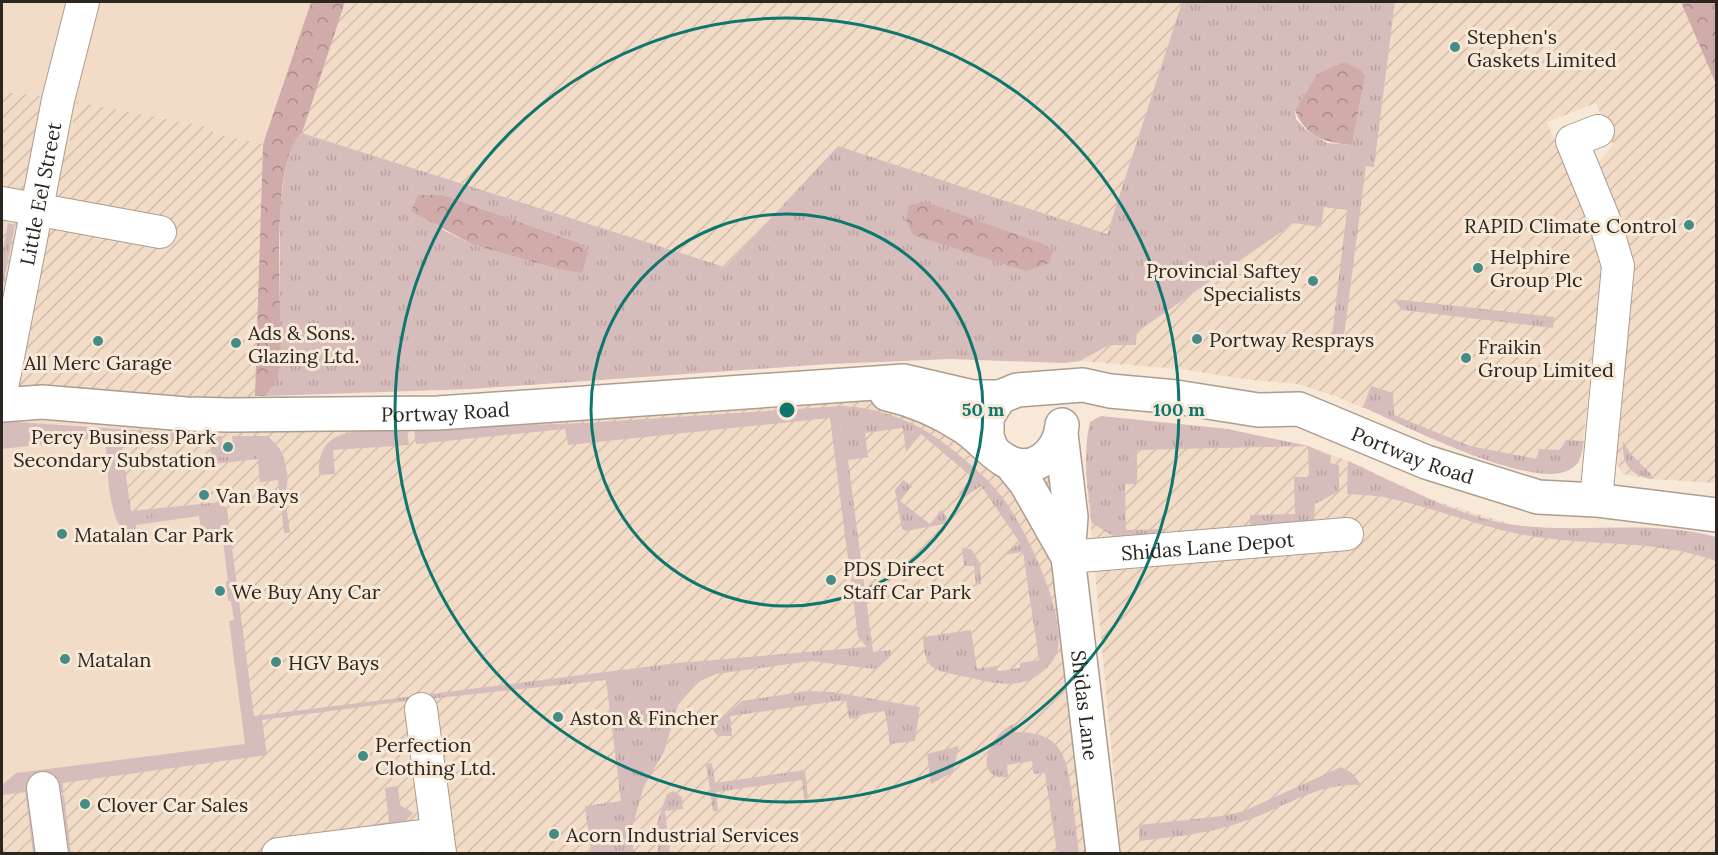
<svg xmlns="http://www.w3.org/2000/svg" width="1718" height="855" font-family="Lora,serif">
	<defs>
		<pattern id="industrial-furrows" width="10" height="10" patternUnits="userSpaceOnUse" patternTransform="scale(1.5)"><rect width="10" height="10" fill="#f2dcc7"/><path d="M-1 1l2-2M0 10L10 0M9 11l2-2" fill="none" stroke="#d0bdab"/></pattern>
		<pattern id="grass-tufts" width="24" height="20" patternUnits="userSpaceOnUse" patternTransform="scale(1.5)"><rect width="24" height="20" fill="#d6bcbb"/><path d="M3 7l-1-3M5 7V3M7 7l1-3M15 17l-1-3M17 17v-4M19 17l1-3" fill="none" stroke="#b8a1a0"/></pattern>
		<pattern id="forest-crowns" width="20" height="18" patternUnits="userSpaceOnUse" patternTransform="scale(1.5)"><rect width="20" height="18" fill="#d0abaa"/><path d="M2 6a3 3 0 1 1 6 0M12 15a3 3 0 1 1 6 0" fill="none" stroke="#a98b8a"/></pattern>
	</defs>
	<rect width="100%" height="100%" fill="#f8e8d8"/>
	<path fill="#f2dcc7" d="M2,2H311L263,144L212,134L213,128L77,102L67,154L32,149L42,96L2,92Z
		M2,398L120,408L227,509L257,751L2,785Z"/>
	<path fill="url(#industrial-furrows)" d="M345,2H1182L1107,234L838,146L725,267L302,133Z
		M1395,2H1715L1716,483L1651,479L1623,474L1615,461L1632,262L1627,241L1600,174L1599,162L1613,144L1596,103L1547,122L1592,225L1602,265L1582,454L1578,463L1567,471L1539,472L1488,461L1335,396L1298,384L1251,380L1181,369L1080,361L1109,345H1136L1137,332L1294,223L1324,207L1366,166H1374Z
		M2,92L42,96L33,149L67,154L77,102L213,128V134L263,144L255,414L831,385L987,437L1044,460L1052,479L1103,853H2V785L257,750L227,509L128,521L115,429L120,408L2,398Z
		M1101,416L1227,429L1308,446L1348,461L1438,502L1514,525L1716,547V853H1121L1085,465L1090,422Z"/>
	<path fill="url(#grass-tufts)" fill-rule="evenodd" d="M1182,2H1395L1374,167L1366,166L1344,336L1332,335L1347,210L1324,207L1321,227L1294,223L1137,332L1136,345H1109L1080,361L1064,363L950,359L829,364L471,389L266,396L278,378L280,368V211L286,161L293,140L302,133L725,267L838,146L1107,234ZM1317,74L1365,77L1352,145L1327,143L1306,130L1296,119L1295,110ZM418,195H443L579,243L588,252L554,268L473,245L445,231L430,221Z
		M8,223L15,225L2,291V255Z
		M1393,299L1554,317L1553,328L1402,310Z
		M1371,386L1393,393L1394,415L1470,446L1537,459L1539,449L1560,450L1566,440L1584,441C1582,454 1580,465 1567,471C1527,488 1403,425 1363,407Z
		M843,406C879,408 915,421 944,443C963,458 983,474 998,492C1023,521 1068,615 1057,652C1053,664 1041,675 1029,680C1007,689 979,679 957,675C929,670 925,666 923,637L971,630L977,669L997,666L998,671L1020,668V663L1039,660L1023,552L1003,555L1020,543L981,486L963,498L959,493L972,477L921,434L906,452L903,428L865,433L868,457L848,460L873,652L891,650L888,659L874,669L811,661L716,674L698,682L678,705L664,752L644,786L631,832L634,853H591L585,806L621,801L606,680L391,703V699L677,663L866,647L840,432Z
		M1101,416L1227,429L1308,446L1331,456L1330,463L1339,465V491L1315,504L1314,523L1250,527V515L1295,514L1294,477H1309L1308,446L1137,450V484H1125L1126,530L1167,529L1124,543L1092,523C1088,489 1082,456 1090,422Z
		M1623,441L1630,453L1652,475L1651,479C1629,474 1622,464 1623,441Z
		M118,448H122L131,511L221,502L227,509L128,521Z
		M257,454L258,459L213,464L211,458Z
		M1348,461C1401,485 1456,517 1515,525C1581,534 1651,519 1716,537V561C1656,540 1605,546 1544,538C1490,532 1441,509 1388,498C1375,495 1361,495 1347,494Z
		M903,480L912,486L900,501L930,524L941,510L947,517L945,524L906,531L902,529L895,490Z
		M962,548L971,549L980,563L981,584L976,585L974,566H964Z
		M807,691L833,692L920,707L915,741L890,744L885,711L858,715L857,718L849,719L846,700L730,716L732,736H718L713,730L714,725L742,701Z
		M1014,724L1015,732C1061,732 1066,754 1072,794C1074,814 1077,834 1079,853H1057L1045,773L1034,774L1032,761L1007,765L1008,777C972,782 987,734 1014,724Z
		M959,746L953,772L931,784L927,754Z
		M712,763L715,783L805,770L808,798H804L802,780L716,792L718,811H713L706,764Z
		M1341,767L1352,773L1361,785C1319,781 1278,811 1239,823C1207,834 1172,837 1139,841V825L1222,816L1244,811Z
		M32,781L41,853H33L24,782Z
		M673,791L682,797L683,809L665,811L670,853H658L657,823L667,794Z"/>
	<path fill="url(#forest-crowns)" d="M311,2H345L302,133C267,159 284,321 280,368L278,378L266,396H255L263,144Z
		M1681,2H1715L1716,84Z
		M1344,62L1361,70L1365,77L1352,145C1326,143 1305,137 1295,110L1317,74Z
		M418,195H443L579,243L588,252L582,273L554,268L473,245L411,211Z
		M926,202L1043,244L1053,252L1049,263L1026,271L913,235L906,220L909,205Z"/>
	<path fill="#d6bcbb" d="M843,406L840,432L867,647L858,637L830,418L568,445L565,429L416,444L414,429L584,423Z
		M2,421L221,436L223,453L234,452L232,436H268L280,449L284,458L288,478L285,496L290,533H284L278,480L260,482L257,454L211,458L210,439L118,448L128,520L227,509L254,716L391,699V703L262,720L267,755L63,783V792L53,793L51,778L25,782L26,792L2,795V785L16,773L245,744L229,621L234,620L231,601H228L226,582L228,581L222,533L202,535L199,516L136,525L138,544H134C105,521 109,471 105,437L2,449Z
		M407,430L409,445L333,450L335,474L319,475C316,421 368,432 407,430Z
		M398,786L400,805L413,813L405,822L371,831L370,825L389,822L385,788Z
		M64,795L71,853H61L53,797Z"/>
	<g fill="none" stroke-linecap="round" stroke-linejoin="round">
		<g stroke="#ac9d8e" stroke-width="34">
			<g id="street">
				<path d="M2,203L160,232"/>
				<path id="s1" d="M2,388L58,100L83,2"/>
				<path d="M1596,500L1618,266L1605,222L1572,141L1598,131"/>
				<path id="s2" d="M1068,557L1347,534"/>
				<path d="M421,709L440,853"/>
				<path d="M43,788L52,854"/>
				<path d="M278,854L437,834"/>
			</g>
		</g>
		<g stroke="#ac9d8e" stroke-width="36">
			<g id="secondary">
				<path d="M887,394C914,400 941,412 964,427C978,436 989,450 1003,459C1031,478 1060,454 1062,425"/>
				<path id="s3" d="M2,405L42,402L186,414L230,415L438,413L904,381L973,397H1000"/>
				<path id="s4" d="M1061,434L1071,517L1068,557L1103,854"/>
				<path id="s5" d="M991,447L987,437V417L1000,397L1017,390L1083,385L1110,391L1176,397L1258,410L1299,409L1426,462L1538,497L1596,500L1716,515"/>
				<path d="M1010,463L1026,483L1068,557"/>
			</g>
		</g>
		<use href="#street" stroke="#fff" stroke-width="32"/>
		<use href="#secondary" stroke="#fff" stroke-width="33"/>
	</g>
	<g fill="none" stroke="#0f766e" stroke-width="3">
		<circle cx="787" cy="410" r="196"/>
		<circle cx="787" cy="410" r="392"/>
	</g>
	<g fill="#468c86" stroke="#f8e8d8" stroke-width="2">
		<circle cx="1455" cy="47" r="6"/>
		<circle cx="1689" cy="225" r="6"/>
		<circle cx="1478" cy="268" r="6"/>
		<circle cx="1313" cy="281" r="6"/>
		<circle cx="1197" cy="339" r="6"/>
		<circle cx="98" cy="341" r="6"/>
		<circle cx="236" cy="343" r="6"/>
		<circle cx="1466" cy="358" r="6"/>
		<circle cx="228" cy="447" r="6"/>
		<circle cx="204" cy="495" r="6"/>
		<circle cx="62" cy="534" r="6"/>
		<circle cx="831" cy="580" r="6"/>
		<circle cx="220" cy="591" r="6"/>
		<circle cx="65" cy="659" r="6"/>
		<circle cx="276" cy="662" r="6"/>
		<circle cx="558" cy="717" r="6"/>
		<circle cx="363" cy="756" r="6"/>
		<circle cx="85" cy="804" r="6"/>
		<circle cx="554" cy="834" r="6"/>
	</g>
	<g text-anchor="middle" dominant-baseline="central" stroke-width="6" stroke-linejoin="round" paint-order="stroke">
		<g font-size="20" fill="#2c2620" stroke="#f8e8d8" text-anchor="start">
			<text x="1467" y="36">Stephen's<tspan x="1467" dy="23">Gaskets Limited</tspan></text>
			<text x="1677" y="225" text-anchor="end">RAPID Climate Control</text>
			<text x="1490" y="256">Helphire<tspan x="1490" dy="23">Group Plc</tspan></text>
			<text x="1301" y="270" text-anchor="end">Provincial Saftey<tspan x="1301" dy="23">Specialists</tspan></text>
			<text x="248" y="332">Ads &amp; Sons.<tspan x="248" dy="23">Glazing Ltd.</tspan></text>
			<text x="1209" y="339">Portway Resprays</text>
			<text x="1478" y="346">Fraikin<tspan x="1478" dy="23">Group Limited</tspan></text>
			<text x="98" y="362" text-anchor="middle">All Merc Garage</text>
			<text x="216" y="436" text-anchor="end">Percy Business Park<tspan x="216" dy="23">Secondary Substation</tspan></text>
			<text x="216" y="495">Van Bays</text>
			<text x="74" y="534">Matalan Car Park</text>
			<text x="843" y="568">PDS Direct<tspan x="843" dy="23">Staff Car Park</tspan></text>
			<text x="232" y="591">We Buy Any Car</text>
			<text x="77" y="659">Matalan</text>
			<text x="288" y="662">HGV Bays</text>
			<text x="570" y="717">Aston &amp; Fincher</text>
			<text x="375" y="744">Perfection<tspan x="375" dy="23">Clothing Ltd.</tspan></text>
			<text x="97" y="804">Clover Car Sales</text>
			<text x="566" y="834">Acorn Industrial Services</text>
		</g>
		<g font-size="20" fill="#2c2620" stroke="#f8e8d8">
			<text stroke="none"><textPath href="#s1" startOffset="198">Little Eel Street</textPath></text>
			<text stroke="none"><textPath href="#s3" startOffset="444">Portway Road</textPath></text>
			<text stroke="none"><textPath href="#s5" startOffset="480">Portway Road</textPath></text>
			<text stroke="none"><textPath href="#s2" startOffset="140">Shidas Lane Depot</textPath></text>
			<text stroke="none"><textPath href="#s4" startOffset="273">Shidas Lane</textPath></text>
		</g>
	</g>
	<circle cx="787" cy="410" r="9" fill="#0f766e" stroke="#f8e8d8" stroke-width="3"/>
	<g font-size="18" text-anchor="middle" font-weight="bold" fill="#0f766e" stroke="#f8e8d8" stroke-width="6" stroke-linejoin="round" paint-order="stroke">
		<text x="983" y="416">50 m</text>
		<text x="1179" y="416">100 m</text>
	</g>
	<rect width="1718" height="855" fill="none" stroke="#2c2620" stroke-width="6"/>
</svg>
